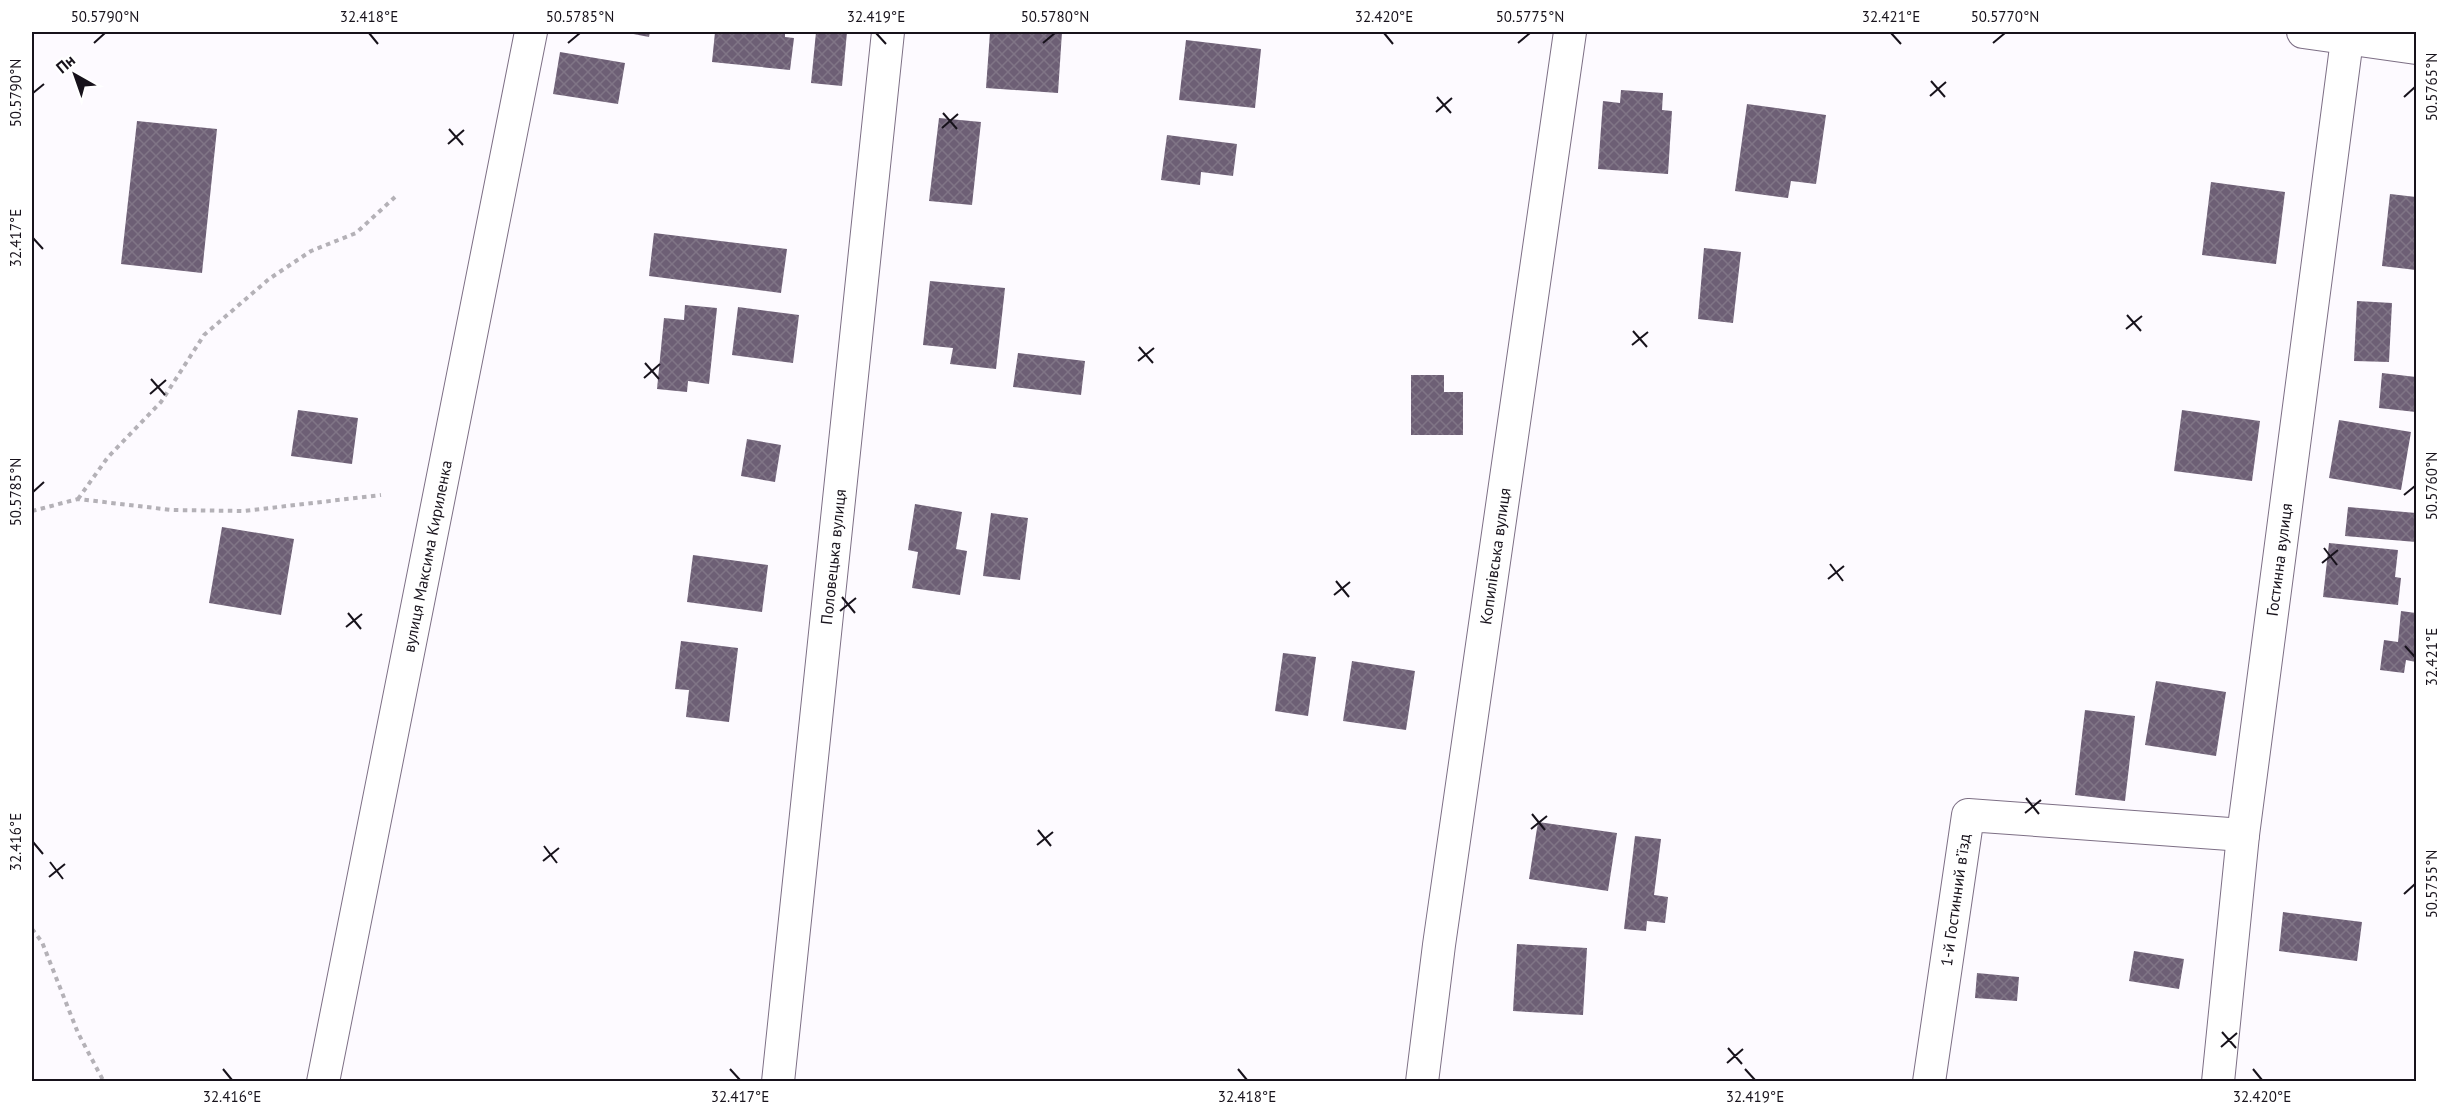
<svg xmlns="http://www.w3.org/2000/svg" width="2448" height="1113" font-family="'PT Sans',sans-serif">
	<defs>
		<pattern id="building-cross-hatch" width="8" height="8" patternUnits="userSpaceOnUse" patternTransform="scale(1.5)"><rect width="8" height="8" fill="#6d5f75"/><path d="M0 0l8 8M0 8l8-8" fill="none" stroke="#807586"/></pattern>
	</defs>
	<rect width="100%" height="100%" fill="#fdfaff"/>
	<path fill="url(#building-cross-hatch)" d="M623,32H650L649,37Z
		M715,32H785V37L794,38L790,70L712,62Z
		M816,32H847L842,86L811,83Z
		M990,32H1062L1058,93L986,88Z
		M1186,40L1261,49L1255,108L1179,100Z
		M560,52L625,63L618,104L553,94Z
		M1621,90L1663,93L1662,110L1672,111L1668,174L1598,169L1603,101L1620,103Z
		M1747,104L1826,115L1816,184L1791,181L1788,198L1735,191Z
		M939,118L981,122L972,205L929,201Z
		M137,121L217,129L202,273L121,264Z
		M1167,135L1237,144L1233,176L1201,172L1200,185L1161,180Z
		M2211,182L2285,192L2276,264L2202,255Z
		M2390,194L2416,197V270L2382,266Z
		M654,233L787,249L781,293L649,276Z
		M1704,248L1741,252L1733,323L1698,319Z
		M930,281L1005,288L996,369L950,364L953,348L923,345Z
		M2357,301L2392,303L2389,362L2354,361Z
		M685,305L717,308L709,384L688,381L687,392L657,389L664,318L684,320Z
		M738,307L799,315L793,363L732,355Z
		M1018,353L1085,361L1081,395L1013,387Z
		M2382,373L2416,377V412L2379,408Z
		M1411,375H1444V392H1463V435H1411Z
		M298,410L358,418L352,464L291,456Z
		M2182,410L2260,421L2252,481L2174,471Z
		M2339,420L2411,432L2401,490L2329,478Z
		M747,439L781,445L775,482L741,476Z
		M915,504L962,512L956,549L967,551L960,595L912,588L918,552L908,550Z
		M2348,507L2416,513V542L2345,536Z
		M991,513L1028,518L1020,580L983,576Z
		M222,527L294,539L281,615L209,603Z
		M2329,543L2398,550L2395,577L2401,578L2398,605L2323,597Z
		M693,555L768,565L762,612L687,602Z
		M2401,611L2416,613V662L2406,660L2404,673L2380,670L2384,640L2398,642Z
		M681,641L738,648L729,722L686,717L689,690L675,689Z
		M1283,653L1316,657L1308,716L1275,711Z
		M1352,661L1415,671L1406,730L1343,721Z
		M2156,681L2226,692L2216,756L2145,745Z
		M2085,710L2135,716L2125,801L2075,795Z
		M1538,822L1617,833L1608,891L1529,879Z
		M1635,836L1661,839L1654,895L1668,897L1665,923L1647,921L1646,931L1624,929Z
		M2283,912L2362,922L2357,961L2279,951Z
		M1517,944L1587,948L1583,1015L1513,1011Z
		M2134,951L2184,959L2179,989L2129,981Z
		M1977,973L2019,977L2017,1001L1975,998Z"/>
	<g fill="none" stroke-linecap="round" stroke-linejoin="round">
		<g stroke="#7d6f85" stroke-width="34">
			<g id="minor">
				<path d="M2303,32L2416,48"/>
				<path id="s1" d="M323,1082L531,32"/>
				<path id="s2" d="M778,1082L888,32"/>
				<path id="s3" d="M1422,1082L1439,945L1570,32"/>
				<path d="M1929,1082L1968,815L2243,835"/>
				<path id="s4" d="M2218,1082L2243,835L2348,32"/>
			</g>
		</g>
		<path stroke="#b4b1b7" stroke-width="4" stroke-dasharray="4.5 4.5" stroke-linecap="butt" d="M78,499L108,457L161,402L204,335L269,279L311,251L356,233L395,197
			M32,511L78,499L172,510L244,511L381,495
			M32,929L42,942L78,1033L104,1082"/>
		<use href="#minor" stroke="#fff" stroke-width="32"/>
	</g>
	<path fill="none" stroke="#17121b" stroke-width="2" d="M369,33L378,44M876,33L886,44M1384,33L1393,44M1891,33L1901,44M94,43L105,33M568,43L580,33M1043,43L1055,33M1518,43L1530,33M1993,43L2005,33M1931,81L1945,97M33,93L44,84M1930,96L1946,82M1437,97L1451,113M2404,97L2415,87M1436,112L1452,98M943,113L957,129M942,128L958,114M449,129L463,145M448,144L464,130M33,238L43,249M2127,315L2141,331M2126,329L2142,316M1633,331L1647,347M1632,345L1648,332M1139,347L1153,363M1138,361L1154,348M645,363L659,379M644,378L660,364M151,379L165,395M150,394L166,380M33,492L44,482M2404,495L2415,486M2324,548L2337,565M2322,563L2338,550M1830,564L1843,581M1828,579L1844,566M1336,581L1349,597M1334,595L1350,582M842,597L855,613M840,611L856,598M348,613L361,629M346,627L362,614M2405,646L2415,657M2026,798L2039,814M2025,813L2041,800M1532,814L1545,830M1531,829L1547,816M1038,830L1051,846M33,842L43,854M1037,845L1053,832M544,846L557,863M543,861L559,848M50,862L63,879M49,877L65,864M2404,894L2415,884M2222,1032L2236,1048M2221,1047L2237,1033M1728,1048L1742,1064M1727,1063L1743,1049M223,1069L232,1080M730,1069L740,1080M1238,1069L1247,1080M1745,1069L1755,1080M2253,1069L2262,1080"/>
	<g text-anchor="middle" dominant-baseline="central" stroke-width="6" stroke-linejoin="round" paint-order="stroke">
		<g font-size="16" fill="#17121b" stroke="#fff">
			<text stroke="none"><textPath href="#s1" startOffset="536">вулиця Максима Кириленка</textPath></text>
			<text stroke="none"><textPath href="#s2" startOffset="528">Половецька вулиця</textPath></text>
			<text stroke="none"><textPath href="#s3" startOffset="531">Копилівська вулиця</textPath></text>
			<text stroke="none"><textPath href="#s4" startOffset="526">Гостинна вулиця</textPath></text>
			<text transform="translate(1955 900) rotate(-82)">1-й Гостинний вʼїзд</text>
		</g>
	</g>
	<rect width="2448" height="1113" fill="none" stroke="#ffffff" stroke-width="66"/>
	<g transform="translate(75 75) rotate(320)" stroke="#ffffff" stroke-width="4.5" paint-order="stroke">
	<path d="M0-4.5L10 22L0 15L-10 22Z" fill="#17121b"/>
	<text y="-9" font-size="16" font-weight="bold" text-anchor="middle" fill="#17121b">Пн</text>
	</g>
	<rect x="33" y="33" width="2382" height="1047" fill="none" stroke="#17121b" stroke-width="2"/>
	<g font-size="15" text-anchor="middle" fill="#17121b">
		<text x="105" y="22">50.5790°N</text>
		<text x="369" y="22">32.418°E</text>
		<text x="580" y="22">50.5785°N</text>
		<text x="876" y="22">32.419°E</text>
		<text x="1055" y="22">50.5780°N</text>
		<text x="1384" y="22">32.420°E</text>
		<text x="1530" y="22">50.5775°N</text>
		<text x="1891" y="22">32.421°E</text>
		<text x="2005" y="22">50.5770°N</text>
		<text transform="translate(2432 87) rotate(-90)" y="5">50.5765°N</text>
		<text transform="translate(16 93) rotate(-90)" y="5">50.5790°N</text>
		<text transform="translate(16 238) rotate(-90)" y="5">32.417°E</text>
		<text transform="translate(2432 486) rotate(-90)" y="5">50.5760°N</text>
		<text transform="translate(16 492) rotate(-90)" y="5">50.5785°N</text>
		<text transform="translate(2432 657) rotate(-90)" y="5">32.421°E</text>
		<text transform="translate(16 842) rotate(-90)" y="5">32.416°E</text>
		<text transform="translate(2432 884) rotate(-90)" y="5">50.5755°N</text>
		<text x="232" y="1102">32.416°E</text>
		<text x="740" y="1102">32.417°E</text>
		<text x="1247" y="1102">32.418°E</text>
		<text x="1755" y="1102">32.419°E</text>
		<text x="2262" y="1102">32.420°E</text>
	</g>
</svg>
